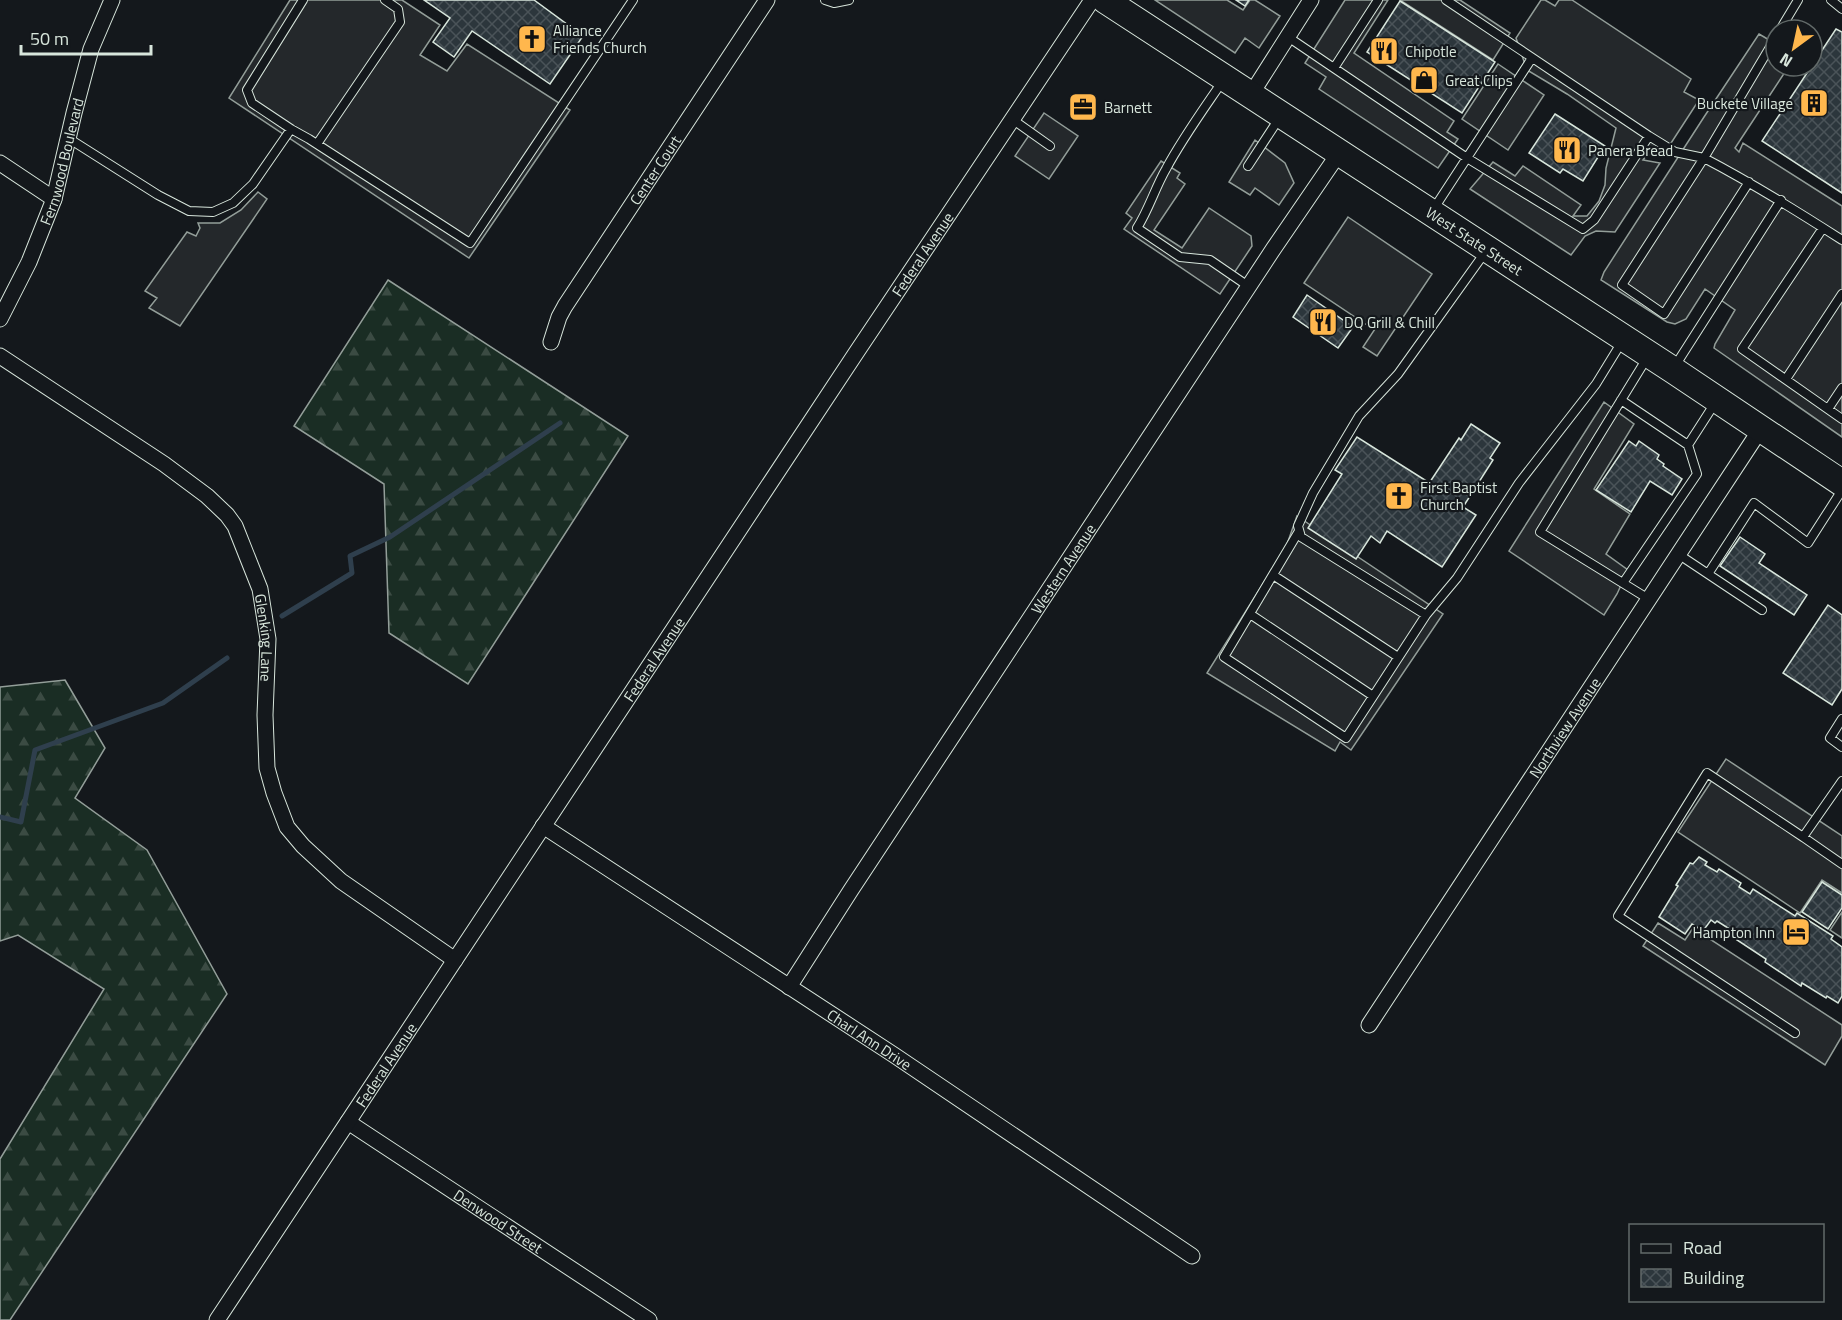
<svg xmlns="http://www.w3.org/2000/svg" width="1842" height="1320" viewBox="0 0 1842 1320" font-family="'Titillium Web',sans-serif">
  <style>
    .forest { fill: url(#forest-firs); stroke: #939e99; stroke-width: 1.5 }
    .parking { fill: #24282b; stroke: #939e99; stroke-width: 1.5 }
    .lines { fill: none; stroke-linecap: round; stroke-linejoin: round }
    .stream { stroke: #2f3f4d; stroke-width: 5 }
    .building { fill: url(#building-cross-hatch); stroke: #d8e6dc; stroke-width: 1.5 }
    .service-casing { stroke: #d8e6dc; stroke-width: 10 }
    .minor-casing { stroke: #d8e6dc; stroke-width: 17 }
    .trunk-casing { stroke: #d8e6dc; stroke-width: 28 }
    .service { stroke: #14181c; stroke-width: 8 }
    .minor { stroke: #14181c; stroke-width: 15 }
    .trunk { stroke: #14181c; stroke-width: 26 }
    .labels { text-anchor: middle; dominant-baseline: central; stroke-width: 4.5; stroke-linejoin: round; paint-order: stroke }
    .poi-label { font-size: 15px; fill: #d8e6dc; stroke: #14181c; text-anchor: start }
    .street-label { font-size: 15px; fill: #d8e6dc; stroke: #14181c }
  </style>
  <defs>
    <pattern id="forest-firs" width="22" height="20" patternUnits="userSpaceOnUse" patternTransform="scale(1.5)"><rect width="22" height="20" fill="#1a2d24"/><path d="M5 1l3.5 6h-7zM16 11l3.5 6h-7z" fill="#3b4b43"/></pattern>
    <pattern id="building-cross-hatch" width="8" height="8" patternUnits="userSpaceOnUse" patternTransform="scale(1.5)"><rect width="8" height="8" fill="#2c363c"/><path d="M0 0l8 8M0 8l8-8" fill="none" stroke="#4a5358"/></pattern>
  </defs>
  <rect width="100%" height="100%" fill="#14181c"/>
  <!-- forest -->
  <path class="forest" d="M388,280l240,156 -160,248 -79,-51 -5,-149 -90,-58z
    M65,680l40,68 -30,50 72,52 80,144 -217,326h-10v-161l104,-170 -86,-54 -18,6v-254z"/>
  <!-- parking -->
  <path class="parking" d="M290,0h112l38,25 -20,30 27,16 20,-27 103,66 -101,148 -240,-160z
    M1155,0h72l16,10 7,-10h5l25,16 -21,32 -14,-10 -10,15z
    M1345,0h43l-34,53 100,68 -7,11 11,7 -20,29 -119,-79 7,-12 -21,-14z
    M1400,0h60l50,33 -17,27z
    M1541,0h4l10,6 4,-6h13l119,79 -7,13 15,8 -37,57 -8,-4 -8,3 -3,4 17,3 -45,69 -19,-1 -11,5 -14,19 -101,-66 23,-27 22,14 8,-10 58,39 -8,11h14l12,-15 6,-16 1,-17 10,-40 -49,-34 -40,-24 -11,-32z
    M1759,34l17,10v22h13l-54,82 4,4 4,-9 99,63v231l-128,-89 1,-4 20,-34 -30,-21 -19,30 -11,5 -8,-2 -66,-42 3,-8 100,-155z
    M1498,64l46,31 -36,55 -46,-31z
    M1044,113l34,23 -29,43 -34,-23z
    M1255,140l30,23 9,20 -15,22 -24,-17 -5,7 -21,-13z
    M1161,161l19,12 -3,5 8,6 -31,46 28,18 27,-40 42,28 1,10 -32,48 -96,-65 8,-11 -6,-5z
    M258,192l9,7 -87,127 -31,-18 8,-10 -12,-7 42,-59 9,4 4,-8 -2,-5h22l21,-13z
    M1348,217l84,57 -55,82 -14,-9 16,-24 -4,-3 -5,7 -66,-44z
    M1604,402l30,22 -40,65 36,25 -24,40 22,16 -11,24 -13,21 -95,-64z
    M1297,516l146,98 -92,136 -11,-8 -5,9 -128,-78 79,-126z
    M1726,759l116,77v57l-20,-13 -22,33 -122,-81z
    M1842,912v26l-12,-8z
    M1658,923l27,17 8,-12 149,97v11l-17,29 -182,-119z"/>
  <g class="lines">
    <!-- stream -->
    <path class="stream" d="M282,616l70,-43 -2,-17 40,-19 170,-114
      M0,817l21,5 14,-72 128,-47 64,-45"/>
  </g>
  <!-- building -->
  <path class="building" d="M424,0h110l49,36 -33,48 -78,-53 -18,26 -21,-15 17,-24z
    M1236,0h13l-4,6z
    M1400,1l95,61 -33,51 -95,-61z
    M1836,29l6,3v161l-80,-52z
    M1555,114l50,32 -22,35 -20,-12 -3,4 -31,-20z
    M1307,295l46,32 -15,21 -45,-31z
    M1471,424l29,19 -10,15 3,2 -30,47 13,8 -34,52 -55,-36 -7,12 -9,-7 -15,23 -48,-31 34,-54 -7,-4 22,-33 71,45v3l31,-47 2,2z
    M1629,441l7,5 3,-5 20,14 -2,4 7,5 -1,2 19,13 -10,16 -22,-14 -19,31 -35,-22z
    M1740,537l25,17 -6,9 48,32 -13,20 -74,-49z
    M1828,605l14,10v74l-10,16 -49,-32z
    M1699,857l8,5 -2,3 12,7 2,-3 22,14 -2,4 11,7 3,-5 42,27 2,-3 36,23 -2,3 11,8v49l-4,7 -11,-7 -1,2 -24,-15 -1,3 -36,-24 1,-3 -41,-27 3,-4 -11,-7 -2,2 -4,-3 -8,11 -11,-7 -7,10 -26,-17 19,-31 -2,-1 14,-22 3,1z
    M1822,882l20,13v13l-14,21 -26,-17z"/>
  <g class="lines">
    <!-- service casing -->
    <g class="service-casing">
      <path id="service" d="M825,0l9,3 15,-3
        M1446,0l203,136 26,16 29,6 72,-121
        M1831,0l11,9
        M1780,30l18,-30
        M1288,37l179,121 116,71 11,-9 55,-84
        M1334,68l44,-68
        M1222,82c-19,28 -40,57 -56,87 -11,19 -17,40 -29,59l43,29 30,3 38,26
        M1012,119l38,27
        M291,129l-39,-26 -5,-13 56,-90
        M68,138l90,57 31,16 24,1 20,-9 20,-19 38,-55 18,10 161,104 163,-243
        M317,144l83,-122 -2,-13 -13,-9
        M1248,166l32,-49
        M1749,182l-85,132 -42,-29 82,-127c48,25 93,53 138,82
        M1433,210l99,-152
        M1823,228l-81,121 100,70
        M1647,358l-107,174 107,66
        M1675,366l106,-166
        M1786,379l56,-85
        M1621,400l67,45 9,29 -74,109
        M1828,409l14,-21
        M1688,445l27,-42
        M1299,531l-75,126 122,81 80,-123 31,-37 62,-95 77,-99 27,-44
        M1678,554l84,56
        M1708,574l46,-71 54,40 34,-53
        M1273,575l125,82
        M1250,614l123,82
        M1426,615l-125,-78 -3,-11 15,-33 46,-77 39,-42 88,-123
        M1842,719l-12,19 12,9
        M1803,837l39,27
        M1795,1033l-177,-117 89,-143 96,64 39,-56"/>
    </g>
    <!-- minor casing -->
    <g class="minor-casing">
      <g id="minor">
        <path d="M1250,96l61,-96"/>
        <path d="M0,163l54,36"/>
        <path id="s1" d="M0,319l29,-57 25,-63 20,-86 17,-64 21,-49"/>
        <path id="s2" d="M551,342l8,-25 6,-11 202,-306"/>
        <path id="s3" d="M0,356l164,108 43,32 20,19 8,11 25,63 8,50 -3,76 2,53 7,25 13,34 16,19 38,35 114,79"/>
        <path id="s4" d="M543,826l351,229 298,201"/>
        <path id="s5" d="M789,987l62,-97 423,-642 65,-95"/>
        <path id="s6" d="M1369,1025l391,-595"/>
        <path id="s7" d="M348,1122l301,198"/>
        <path id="s8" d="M217,1320l639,-967 236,-353"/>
      </g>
    </g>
    <!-- trunk casing -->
    <g class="trunk-casing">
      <g id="trunk">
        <path id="s9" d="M1105,0l568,370 169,113"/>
      </g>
    </g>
    <!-- service -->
    <use href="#service" class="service"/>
    <!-- minor -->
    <use href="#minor" class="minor"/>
    <!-- trunk -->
    <use href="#trunk" class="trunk"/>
  </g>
  <!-- icons -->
  <defs>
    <g id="church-square" transform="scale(1.5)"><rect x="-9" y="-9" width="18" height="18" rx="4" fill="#ffb74d" stroke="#14181c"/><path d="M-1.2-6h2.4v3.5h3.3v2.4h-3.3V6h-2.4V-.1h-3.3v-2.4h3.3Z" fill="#111"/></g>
    <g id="restaurant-square" transform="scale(1.5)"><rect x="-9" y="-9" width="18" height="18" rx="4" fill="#ffb74d" stroke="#14181c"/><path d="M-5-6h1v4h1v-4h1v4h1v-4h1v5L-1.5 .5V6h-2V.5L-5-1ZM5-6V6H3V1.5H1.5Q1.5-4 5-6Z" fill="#111"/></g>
    <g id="shop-square" transform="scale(1.5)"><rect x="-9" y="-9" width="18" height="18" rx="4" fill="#ffb74d" stroke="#14181c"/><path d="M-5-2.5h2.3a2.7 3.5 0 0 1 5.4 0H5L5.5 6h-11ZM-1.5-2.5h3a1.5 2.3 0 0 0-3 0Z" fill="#111"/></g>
    <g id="building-square" transform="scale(1.5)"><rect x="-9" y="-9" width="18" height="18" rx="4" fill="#ffb74d" stroke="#14181c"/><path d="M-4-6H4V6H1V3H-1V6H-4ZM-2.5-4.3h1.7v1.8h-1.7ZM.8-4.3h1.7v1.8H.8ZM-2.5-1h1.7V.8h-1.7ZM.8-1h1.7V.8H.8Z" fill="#111"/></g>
    <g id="office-square" transform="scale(1.5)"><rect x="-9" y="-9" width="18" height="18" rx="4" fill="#ffb74d" stroke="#14181c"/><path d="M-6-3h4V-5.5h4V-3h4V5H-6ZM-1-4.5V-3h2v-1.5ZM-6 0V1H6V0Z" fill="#111"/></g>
    <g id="hotel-square" transform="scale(1.5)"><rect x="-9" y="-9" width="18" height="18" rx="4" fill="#ffb74d" stroke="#14181c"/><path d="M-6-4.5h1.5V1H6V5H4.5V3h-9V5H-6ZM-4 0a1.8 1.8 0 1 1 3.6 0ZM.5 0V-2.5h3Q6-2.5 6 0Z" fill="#111"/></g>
  </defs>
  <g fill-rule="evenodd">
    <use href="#church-square" x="532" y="39"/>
    <use href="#restaurant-square" x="1384" y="51"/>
    <use href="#shop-square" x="1424" y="80"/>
    <use href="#building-square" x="1814" y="103"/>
    <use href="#office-square" x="1083" y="107"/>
    <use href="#restaurant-square" x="1567" y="150"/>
    <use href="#restaurant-square" x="1323" y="322"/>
    <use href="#church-square" x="1399" y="496"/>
    <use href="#hotel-square" x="1796" y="932"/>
  </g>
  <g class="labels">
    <!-- poi labels -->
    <g class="poi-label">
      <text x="553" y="30">Alliance<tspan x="553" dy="17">Friends Church</tspan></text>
      <text x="1405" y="51">Chipotle</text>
      <text x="1445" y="80">Great Clips</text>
      <text x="1793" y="103" text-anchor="end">Buckete Village</text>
      <text x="1104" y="107">Barnett</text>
      <text x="1588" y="150">Panera Bread</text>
      <text x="1344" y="322">DQ Grill &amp; Chill</text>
      <text x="1420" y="487">First Baptist<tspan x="1420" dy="17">Church</tspan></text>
      <text x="1775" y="932" text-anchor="end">Hampton Inn</text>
    </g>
    <!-- street labels -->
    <g class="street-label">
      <text stroke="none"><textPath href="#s1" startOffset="170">Fernwood Boulevard</textPath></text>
      <text stroke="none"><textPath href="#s2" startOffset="202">Center Court</textPath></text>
      <text stroke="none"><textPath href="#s9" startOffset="441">West State Street</textPath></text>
      <text stroke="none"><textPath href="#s8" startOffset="1278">Federal Avenue</textPath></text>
      <text stroke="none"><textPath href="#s5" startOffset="500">Western Avenue</textPath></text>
      <text stroke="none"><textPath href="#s3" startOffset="408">Glenking Lane</textPath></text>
      <text stroke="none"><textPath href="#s8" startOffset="792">Federal Avenue</textPath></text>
      <text stroke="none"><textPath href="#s6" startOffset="356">Northview Avenue</textPath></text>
      <text stroke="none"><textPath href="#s4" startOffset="390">Charl Ann Drive</textPath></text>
      <text stroke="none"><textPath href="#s8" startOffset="306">Federal Avenue</textPath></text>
      <text stroke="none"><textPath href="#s7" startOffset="180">Denwood Street</textPath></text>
    </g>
  </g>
  <!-- legend -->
  <rect x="1629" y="1224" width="195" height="78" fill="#14181c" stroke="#626a69" stroke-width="1.5"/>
  <rect x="1641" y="1244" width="30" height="9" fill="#14181c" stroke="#626a69" stroke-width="1.5"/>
  <text x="1683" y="1254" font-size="18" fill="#d8e6dc">Road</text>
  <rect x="1641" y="1269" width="30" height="18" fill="url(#building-cross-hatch)" stroke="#626a69" stroke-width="1.5"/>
  <text x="1683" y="1284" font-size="18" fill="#d8e6dc">Building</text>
  <!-- north arrow -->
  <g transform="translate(1794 48) rotate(213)"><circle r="28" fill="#14181c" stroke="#626a69" stroke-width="1.5"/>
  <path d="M0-4.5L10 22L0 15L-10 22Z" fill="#ffb74d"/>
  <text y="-9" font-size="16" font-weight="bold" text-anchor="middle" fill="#d8e6dc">N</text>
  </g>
  <!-- scale -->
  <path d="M21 45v9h130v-9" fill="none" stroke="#d8e6dc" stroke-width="3"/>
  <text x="30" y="45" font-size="18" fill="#d8e6dc" stroke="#14181c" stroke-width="4.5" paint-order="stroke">50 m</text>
</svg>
